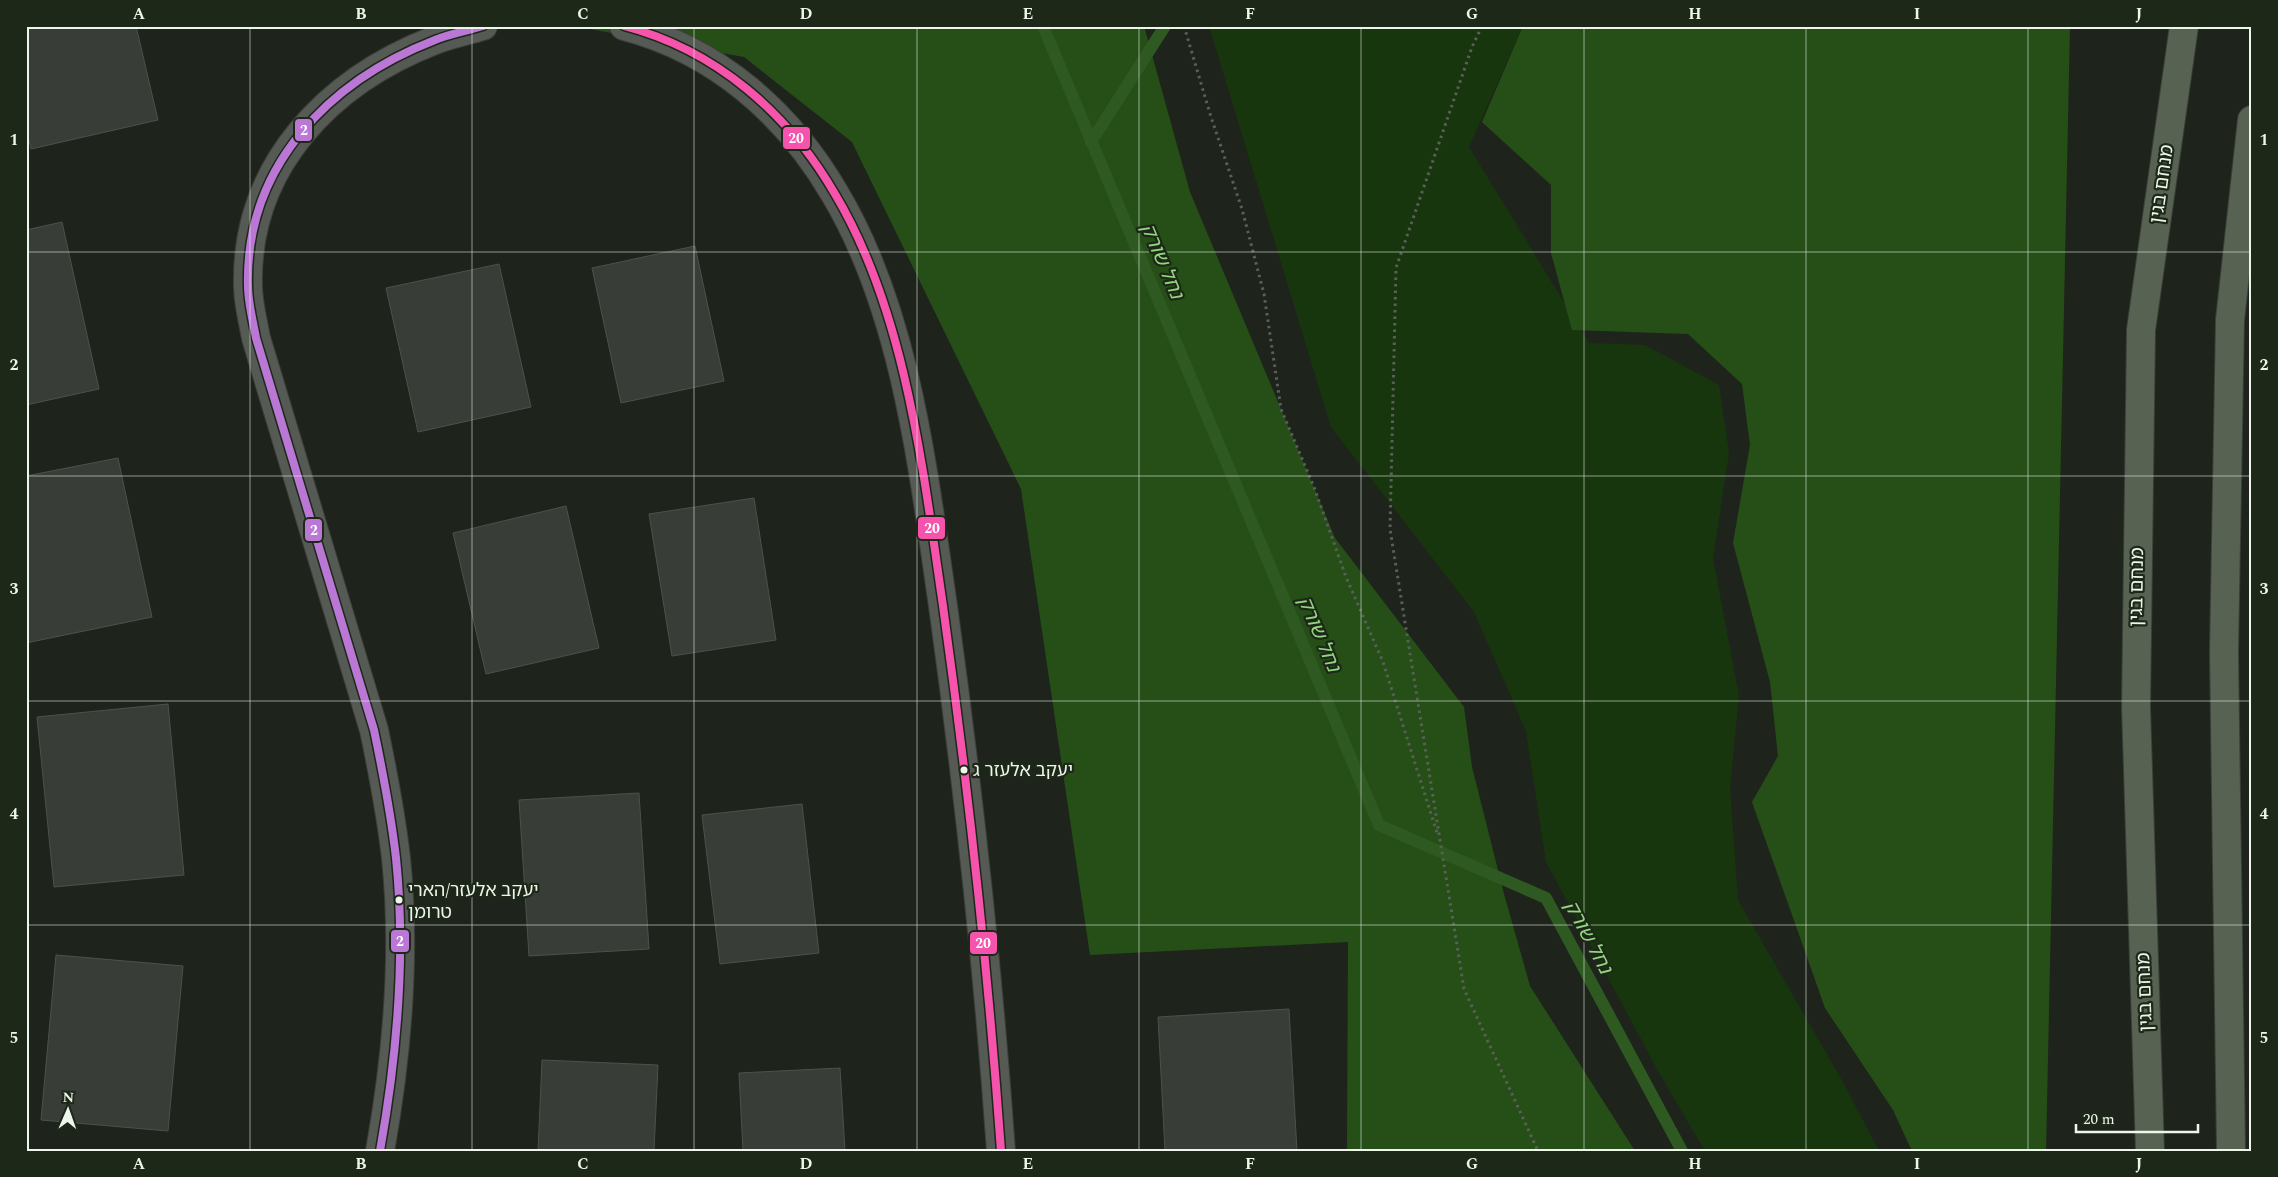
<svg xmlns="http://www.w3.org/2000/svg" width="2278" height="1177" viewBox="0 0 2278 1177" font-family="Spectral,'Noto Sans Hebrew',serif">
  <style>
    .green { fill: #18360d }
    .forest { fill: #264f18 }
    .lines { fill: none; stroke-linecap: round; stroke-linejoin: round }
    .stream { stroke: #2e5a21; stroke-width: 12 }
    .building { fill: #383e37; stroke: #4c524b }
    .minor-casing { stroke: #3a3f38; stroke-width: 30 }
    .motorway-casing { stroke: #3a3f38; stroke-width: 30 }
    .path { stroke: #5a6059; stroke-width: 3; stroke-dasharray: 2.5 4; stroke-linecap: butt }
    .minor { stroke: #555a54; stroke-width: 28 }
    .motorway { stroke: #576253; stroke-width: 28 }
    .bus-1-casing { stroke: #1d2819; stroke-width: 11 }
    .bus-2-casing { stroke: #1d2819; stroke-width: 11 }
    .bus-1 { stroke: #ba77d6; stroke-width: 8 }
    .bus-2 { stroke: #f653ac; stroke-width: 8 }
    .grid { fill: none; stroke: #eef6ec; stroke-width: 1; stroke-opacity: 0.55 }
    .bus-dot { fill: #eef6ec; stroke: #1d2819; stroke-width: 2 }
    .labels { text-anchor: middle; dominant-baseline: central; stroke-width: 4.5; stroke-linejoin: round; paint-order: stroke }
    .bus-label { font-size: 18px; fill: #eef6ec; stroke: #1d2819; text-anchor: start }
    .street-label { font-size: 19px; fill: #eef6ec; stroke: #1d2819 }
    .water-label { font-size: 20px; font-style: italic; fill: #92d67f; stroke: #1d2819 }
    .line-badge { stroke: #1d2819; stroke-width: 2 }
    .badge-label { font-size: 14px; text-anchor: middle; font-weight: bold; fill: #fff }
    .neatline { fill: none; stroke: #eef6ec; stroke-width: 2 }
    .grid-label { font-size: 16px; text-anchor: middle; font-weight: bold; fill: #eef6ec }
  </style>
  <rect width="100%" height="100%" fill="#1e241c"/>
  <!-- green -->
  <path class="green" d="M1209,26h314l-54,121 120,196 56,2 74,40 10,68 -16,105 26,138 -9,92 8,112 106,184 35,67h-174l-47,-80 -112,-209 -20,-131 -52,-119 -143,-185z"/>
  <!-- forest -->
  <path class="forest" d="M573,26h571l46,166 145,346 129,169 8,60 32,127 26,92 105,165h-288l1,-209 -258,13 -69,-466 -169,-347 -108,-85z
    M1523,26h547l-24,1125h-134l-19,-41 -68,-102 -73,-206 26,-46 -8,-74 -37,-139 17,-98 -8,-61 -54,-50 -116,-4 -21,-77v-68l-69,-63z"/>
  <g class="lines">
    <!-- stream -->
    <path class="stream" d="M1043,26l336,799 167,73 136,253
      M1091,142l74,-116"/>
  </g>
  <!-- building -->
  <path class="building" d="M26,26h110l22,94 -127,29 -5,-21z
    M62,222l37,167 -73,16v-175z
    M695,246l29,135 -103,22 -29,-135z
    M499,264l32,143 -113,25 -32,-144z
    M118,458l34,159 -126,26v-167z
    M754,498l22,142 -104,16 -23,-142z
    M566,506l33,142 -113,26 -33,-141z
    M168,704l16,171 -130,12 -17,-170z
    M639,793l10,156 -120,7 -10,-156z
    M802,804l17,149 -99,11 -18,-149z
    M56,955l127,11 -15,165 -127,-11z
    M1289,1009l8,142h-132l-7,-134z
    M542,1060l116,5 -4,86h-116z
    M840,1068l5,83h-102l-4,-78z"/>
  <g class="lines">
    <!-- minor casing -->
    <g class="minor-casing">
      <path id="minor" d="M624,26c92,24 164,87 211,168 71,119 88,276 108,412 25,180 45,363 58,545
        M380,1151c17,-95 26,-196 16,-293 -5,-43 -13,-85 -22,-128l-118,-392c-3,-17 -8,-35 -8,-52 -3,-120 81,-205 187,-246 15,-6 32,-9 48,-14"/>
    </g>
    <!-- motorway casing -->
    <g class="motorway-casing">
      <path id="motorway" d="M2150,1151l-14,-444 5,-377 43,-304
        M2231,1151l-7,-499 6,-332 22,-200"/>
    </g>
    <!-- path -->
    <path class="path" d="M1184,26l27,91 31,92 22,85 17,115 33,78 32,90 37,85 55,174
      M1482,26l-10,21 -76,221 -6,261 74,460 74,162"/>
    <!-- minor -->
    <use href="#minor" class="minor"/>
    <!-- motorway -->
    <use href="#motorway" class="motorway"/>
    <!-- bus-1 casing -->
    <g class="bus-1-casing">
      <path id="bus-1" d="M380,1151c17,-95 26,-196 16,-293 -5,-43 -13,-85 -22,-128l-118,-392c-3,-17 -8,-35 -8,-52 -3,-120 81,-205 187,-246 15,-6 32,-9 48,-14"/>
    </g>
    <!-- bus-2 casing -->
    <g class="bus-2-casing">
      <path id="bus-2" d="M624,26c92,24 164,87 211,168 71,119 88,276 108,412 25,180 45,363 58,545"/>
    </g>
    <!-- bus-1 -->
    <use href="#bus-1" class="bus-1"/>
    <!-- bus-2 -->
    <use href="#bus-2" class="bus-2"/>
  </g>
  <!-- grid -->
  <path class="grid" d="M250,26v1125M472,26v1125M694,26v1125M917,26v1125M1139,26v1125M1361,26v1125M1584,26v1125M1806,26v1125M2028,26v1125M26,252h2226M26,476h2226M26,701h2226M26,925h2226"/>
  <!-- markers -->
  <g class="bus-dot">
    <circle cx="964" cy="770" r="4.5"/>
    <circle cx="399" cy="900" r="4.5"/>
  </g>
  <g class="labels">
    <!-- bus labels -->
    <g class="bus-label">
      <text x="973" y="770">יעקב אלעזר ג</text>
      <text x="408" y="890">יעקב אלעזר/הארי<tspan x="408" dy="22">טרומן</tspan></text>
    </g>
    <!-- street labels -->
    <g class="street-label">
      <text transform="translate(2162 184) rotate(-82)">מנחם בגין</text>
      <text transform="translate(2137 587) rotate(-89)">מנחם בגין</text>
      <text transform="translate(2145 992) rotate(-92)">מנחם בגין</text>
    </g>
    <!-- water labels -->
    <g class="water-label">
      <text transform="translate(1162 261) rotate(67)">נחל שורק</text>
      <text transform="translate(1319 634) rotate(67)">נחל שורק</text>
      <text transform="translate(1588 937) rotate(62)">נחל שורק</text>
    </g>
  </g>
  <g class="line-badge">
    <rect x="294" y="118" width="19" height="24" rx="5" fill="#ba77d6"/>
    <rect x="782" y="126" width="29" height="24" rx="5" fill="#f653ac"/>
    <rect x="917" y="516" width="29" height="24" rx="5" fill="#f653ac"/>
    <rect x="304" y="518" width="19" height="24" rx="5" fill="#ba77d6"/>
    <rect x="390" y="929" width="20" height="24" rx="5" fill="#ba77d6"/>
    <rect x="969" y="931" width="29" height="24" rx="5" fill="#f653ac"/>
  </g>
  <g class="badge-label">
    <text x="304" y="135">2</text>
    <text x="796" y="143">20</text>
    <text x="932" y="533">20</text>
    <text x="314" y="535">2</text>
    <text x="400" y="946">2</text>
    <text x="983" y="948">20</text>
  </g>
  <!-- border -->
  <rect width="2278" height="1177" fill="none" stroke="#1d2819" stroke-width="55"/>
  <!-- north arrow -->
  <g transform="translate(68 1110) rotate(2)" stroke="#1d2819" stroke-width="4" paint-order="stroke">
  <path d="M0-4L9 19L0 12L-9 19Z" fill="#eef6ec"/>
  <text y="-8" font-size="14" font-weight="bold" text-anchor="middle" fill="#eef6ec">N</text>
  </g>
  <!-- scale -->
  <path d="M2076 1124v8h122v-8" fill="none" stroke="#eef6ec" stroke-width="2.5"/>
  <text x="2083" y="1124" font-size="15" fill="#eef6ec" stroke="#1d2819" stroke-width="4" paint-order="stroke">20 m</text>
  <rect x="28" y="28" width="2222" height="1122" class="neatline"/>
  <g class="grid-label">
    <text x="139" y="19">A</text>
    <text x="361" y="19">B</text>
    <text x="583" y="19">C</text>
    <text x="806" y="19">D</text>
    <text x="1028" y="19">E</text>
    <text x="1250" y="19">F</text>
    <text x="1472" y="19">G</text>
    <text x="1695" y="19">H</text>
    <text x="1917" y="19">I</text>
    <text x="2139" y="19">J</text>
    <text x="14" y="145">1</text>
    <text x="2264" y="145">1</text>
    <text x="14" y="370">2</text>
    <text x="2264" y="370">2</text>
    <text x="14" y="594">3</text>
    <text x="2264" y="594">3</text>
    <text x="14" y="819">4</text>
    <text x="2264" y="819">4</text>
    <text x="14" y="1043">5</text>
    <text x="2264" y="1043">5</text>
    <text x="139" y="1169">A</text>
    <text x="361" y="1169">B</text>
    <text x="583" y="1169">C</text>
    <text x="806" y="1169">D</text>
    <text x="1028" y="1169">E</text>
    <text x="1250" y="1169">F</text>
    <text x="1472" y="1169">G</text>
    <text x="1695" y="1169">H</text>
    <text x="1917" y="1169">I</text>
    <text x="2139" y="1169">J</text>
  </g>
</svg>
